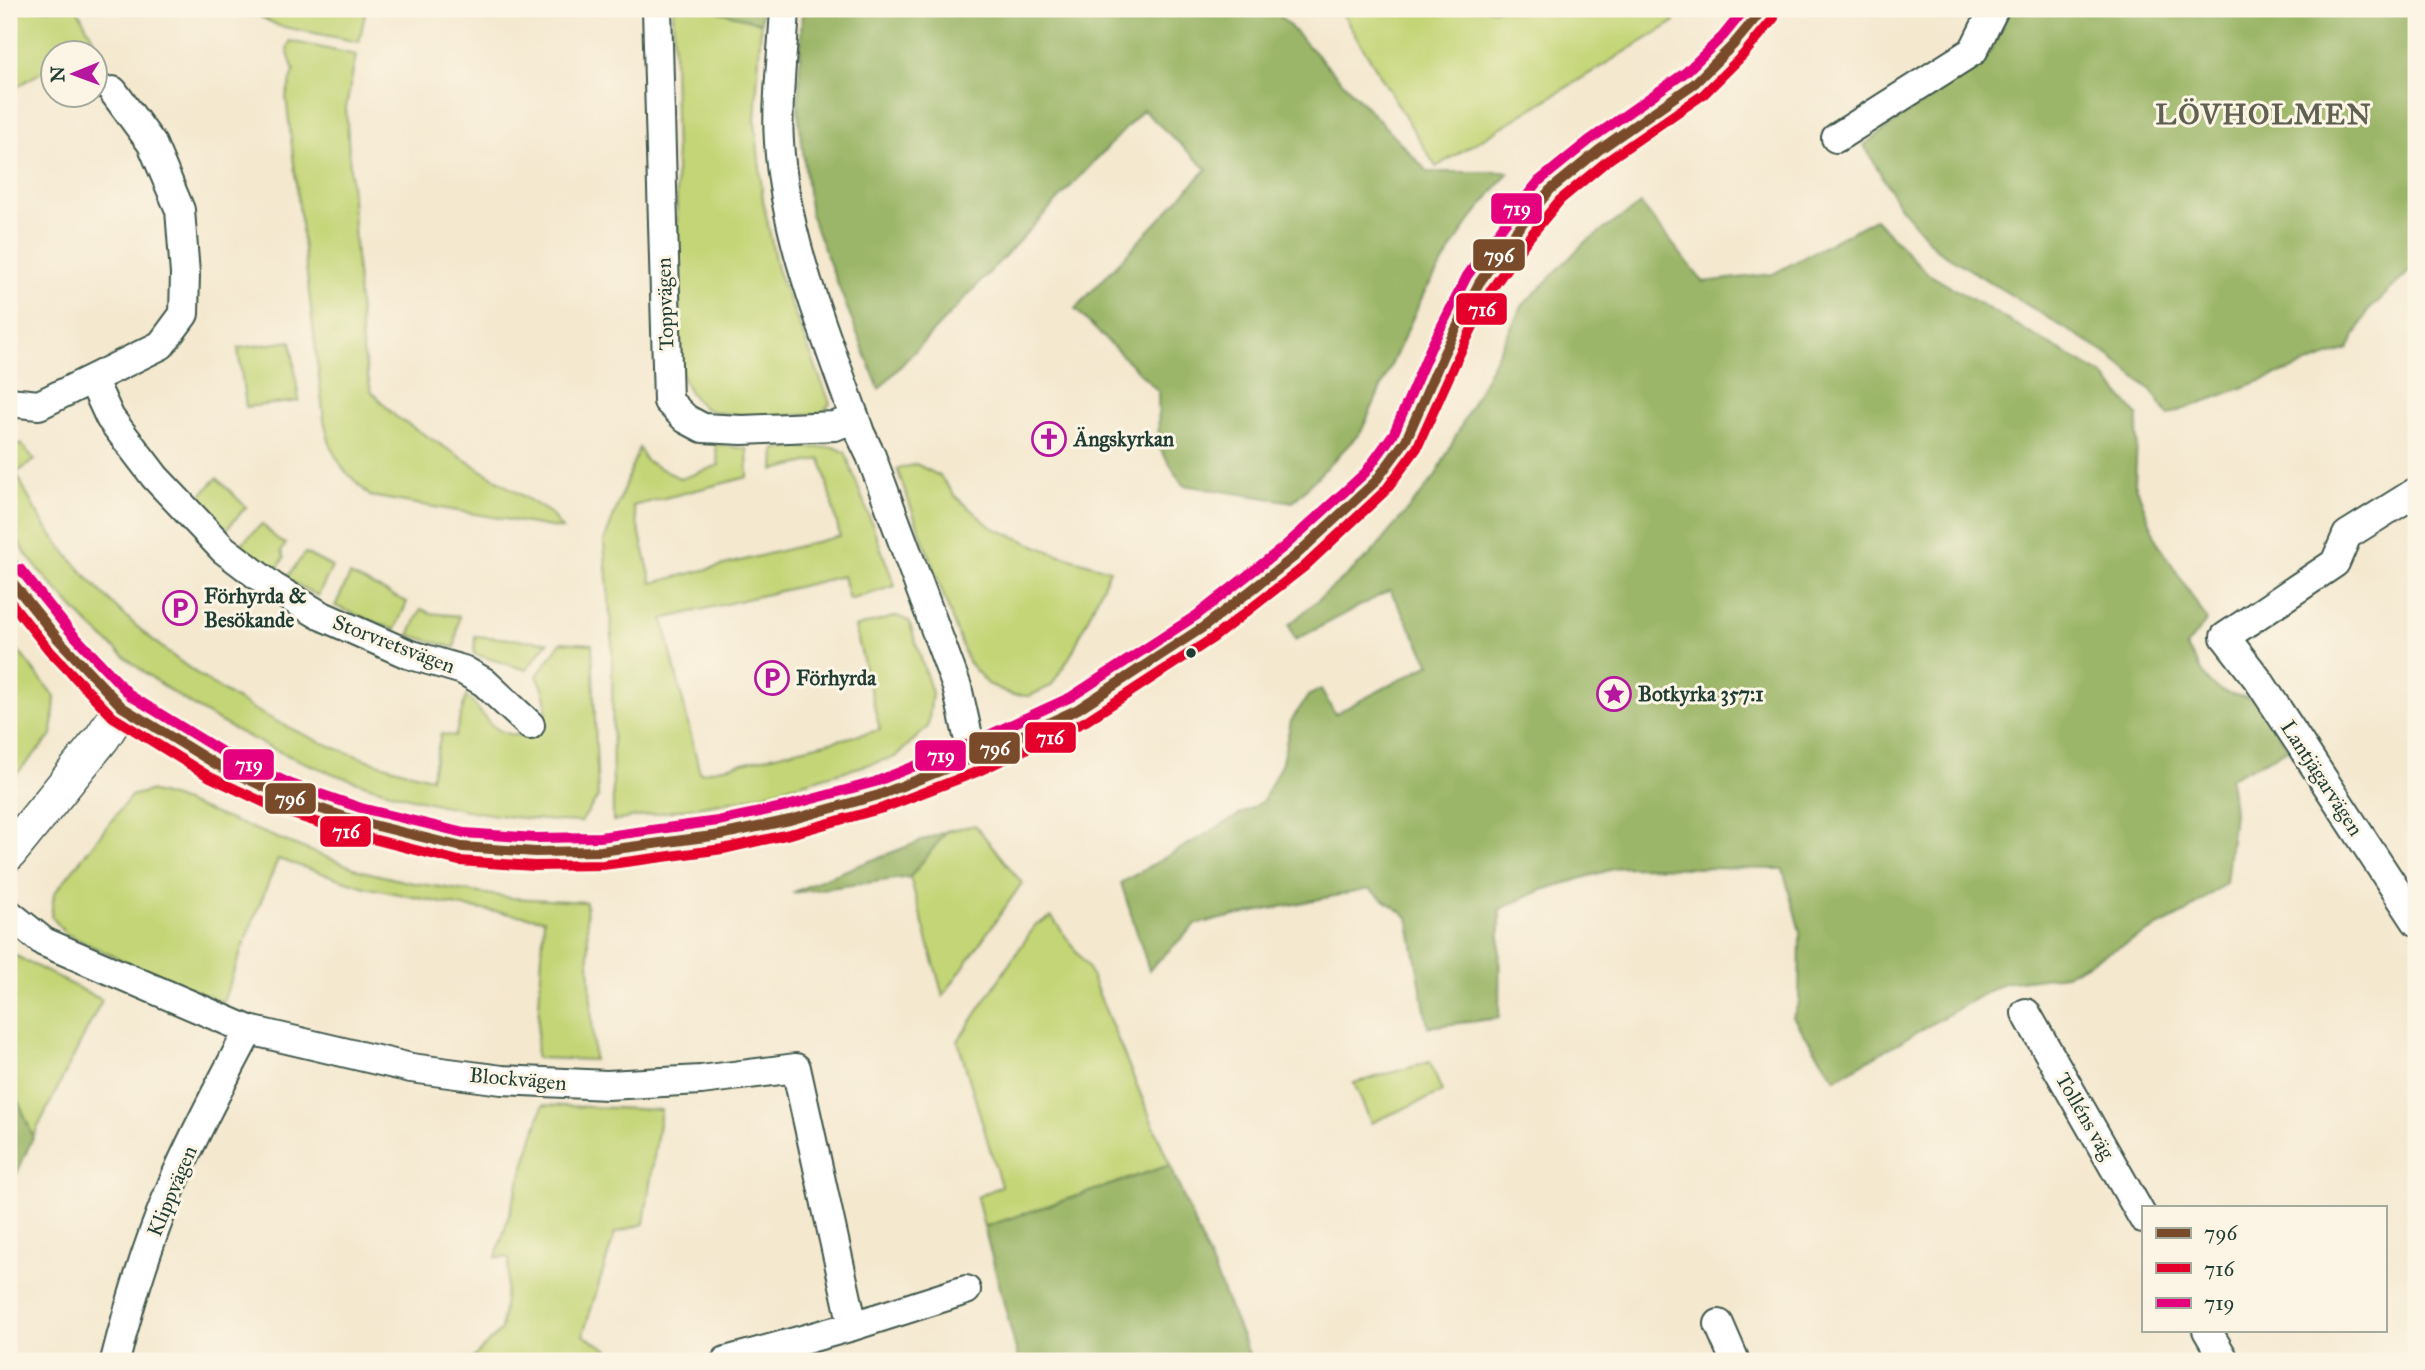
<svg xmlns="http://www.w3.org/2000/svg" width="2425" height="1370" viewBox="0 0 2425 1370" font-family="'IM FELL Great Primer',serif">
  <style>
    .green { fill: #c4d577; stroke: #728956; stroke-width: 2 }
    .forest { fill: #9bb668; stroke: #5d7a4e; stroke-width: 2 }
    .lines { fill: none; stroke-linecap: round; stroke-linejoin: round }
    .minor-casing { stroke: #3f574b; stroke-width: 32 }
    .tertiary-casing { stroke: #3f574b; stroke-width: 38 }
    .minor { stroke: #fff; stroke-width: 28 }
    .tertiary { stroke: #fff; stroke-width: 35 }
    .bus-1-casing { stroke: #fcf5e5; stroke-width: 16 }
    .bus-2-casing { stroke: #fcf5e5; stroke-width: 16 }
    .bus-3-casing { stroke: #fcf5e5; stroke-width: 16 }
    .bus-1 { stroke: #7a4b2a; stroke-width: 10 }
    .bus-2 { stroke: #e4002b; stroke-width: 10 }
    .bus-3 { stroke: #e5007d; stroke-width: 10 }
    .bus-dot { fill: #1f3d34; stroke: #fcf5e5; stroke-width: 2.5 }
    .labels { text-anchor: middle; dominant-baseline: central; stroke-width: 6; stroke-linejoin: round; paint-order: stroke }
    .street-label { font-size: 21px; fill: #1f3d34; stroke: #fcf5e5 }
    .poi-label { font-size: 21px; font-weight: bold; fill: #1f3d34; stroke: #fcf5e5; text-anchor: start }
    .district-label { font-size: 28px; font-weight: bold; letter-spacing: 2px; fill: #5f6253; stroke: #fcf5e5 }
    .line-badge { stroke: #fcf5e5; stroke-width: 2.5 }
    .badge-label { font-size: 19px; text-anchor: middle; font-weight: bold; fill: #fff }
  </style>
  <rect width="100%" height="100%" fill="#fcf5e5"/>
  <filter id="ink" filterUnits="userSpaceOnUse"><feTurbulence type="fractalNoise" baseFrequency=".0143" numOctaves="2"/><feDisplacementMap in="SourceGraphic" scale="14" xChannelSelector="R" yChannelSelector="G"/><feConvolveMatrix kernelMatrix="1 2 1 2 8 2 1 2 1" color-interpolation-filters="sRGB"/></filter>
  <filter id="wash" filterUnits="userSpaceOnUse"><feTurbulence type="fractalNoise" baseFrequency=".00686" numOctaves="4" result="noise"/><feDisplacementMap in="SourceGraphic" scale="28" xChannelSelector="R" yChannelSelector="G"/><feGaussianBlur stdDeviation="1.57" result="paint"/><feColorMatrix in="noise" values="0 0 0 0 0 0 0 0 0 0 0 0 0 0 0 0 0 1.4 0 .05"/><feComposite in="paint" operator="in"/></filter>
  <g filter="url(#wash)">
    <rect width="100%" height="100%" fill="#f4e8cf"/>
    <!-- green -->
    <path class="green" d="M9,9h68l18,33 -18,10h-25v14l-43,25z
      M245,9h121l-7,33 -80,-16z
      M673,9h37l51,14 -6,98 8,79 14,69 53,134 -8,11c-22,1 -104,5 -119,-7 -12,-10 -18,-22 -23,-36z
      M1349,9h317l8,13 -238,145 -94,-154z
      M290,41l66,14 -10,53 16,238 9,45 24,25 155,97 12,16 -192,-33 -26,-26 -13,-22 -7,-28 -38,-324 8,-25 -7,-21z
      M291,341l8,60 -53,6 -8,-59z
      M21,444l14,16 -19,13c8,14 14,29 23,43 16,26 38,51 60,74 90,94 206,158 332,188l10,-44 14,2 11,-40c8,6 12,14 19,22 14,18 31,18 52,18 11,-25 14,-36 0,-60l24,-34 31,2 6,153 -17,25c-182,-4 -395,-85 -517,-224 -20,-22 -42,-44 -54,-72 -5,-13 -1,-58 -1,-74z
      M715,444l32,5 1,28 -115,29 19,77 188,-47 -19,-77 -47,11 1,-21 59,-2 11,5 50,134 -46,14 -6,-24 -180,43 37,154 180,-43 -25,-103 42,-11 12,5 23,72 -4,34 -33,30 -146,41 -136,23 -1,-184 -8,-95 35,-94 7,13 35,18 38,-14z
      M916,464l24,12 15,20 36,31 60,25 59,18 -38,83 -21,33 -22,10 -17,-1 -24,-11 -20,-22 -71,-193z
      M217,478l29,29 -20,23 -30,-30z
      M262,524l17,17 7,3 -5,7 3,7 -8,13 -36,-26z
      M305,553l27,14 -14,29 -32,-17z
      M350,575l57,27 -12,28 -60,-24z
      M421,609l9,4 29,3 -4,32 -46,-13z
      M475,636l73,6 -22,28 -52,-16z
      M9,639l46,58 -3,38 -43,47z
      M149,791l25,7 188,73 46,11 104,16 74,4 8,158 -58,-2 8,-139 -87,-13 -92,-19 -87,-28 -35,87 -20,56 -99,-41 -58,-27 -15,-18 3,-22 77,-98z
      M975,825l47,58 -79,113 -33,-119 37,-46z
      M1052,917l36,51 82,197 -186,62 -7,-30 24,-11 -43,-145 78,-117z
      M16,956l86,44 -69,137 -24,-59v-119z
      M1430,1062l12,30 -71,31 -17,-40z
      M543,1105l118,5 -17,114 -29,9 -32,102 26,15 -5,11h-134l31,-31 9,-72 -14,-1z"/>
    <!-- forest -->
    <path class="forest" d="M710,9h51v14z
      M802,9h484l-7,6 149,157h81l-41,51 -44,70 -63,139 -68,70 -110,-17 -24,-38 -1,-56 -83,-82 132,-140 -64,-59 -264,279 -68,-173 -13,-105z
      M2010,9h406v256l-48,46 -20,38 -180,66 -16,-24 -42,-35 -174,-107 -36,-42 -36,-62 126,-93z
      M1641,204l62,78 70,-8 102,-55 52,54 177,103 34,40 -3,67 22,58 50,79 -21,27c9,11 14,22 22,33 10,14 35,16 51,20l29,49 -58,29 4,34 -8,71 -41,30 -120,62 -62,8 -168,96 -42,-62 6,-16 1,-69 -17,-63 -163,-2 -78,23 -42,19 -1,109 -71,9 -20,-110 -39,-28 -173,35 -47,46 -28,-87 142,-82 19,-39 9,-41 17,-25 13,-7 14,25 95,-50 -40,-74 -95,50 -6,-15 82,-71 64,-77 87,-171 62,-63z
      M947,831l-37,46 -118,16 31,-14z
      M9,1078l24,59 -24,54z
      M1170,1165l82,196h-233l-35,-134z"/>
  </g>
  <g filter="url(#ink)">
    <g class="lines">
      <!-- minor casing -->
      <g class="minor-casing">
        <path id="minor" d="M657,9l11,392 18,18 17,9 39,2 93,-4 20,-8
          M785,9c-2,41 -9,92 -6,133 6,100 49,197 81,291l11,23 86,231 16,71
          M1836,138l137,-87 21,-42
          M92,379l18,39 45,59 68,72 50,38 47,28 88,39 55,16 21,12 46,43
          M9,402l30,3 122,-60 23,-31 1,-40 -5,-64 -28,-66 -39,-53
          M2416,492l-69,43 -12,28 -110,74 34,44 157,240
          M9,914l35,28 205,88 162,38 91,12 105,5 94,-5 95,-12 57,258
          M2026,1013l117,205
          M1719,1324l16,37
          M2207,1330l18,31
          M115,1361c15,-60 34,-121 58,-178 22,-52 50,-103 76,-153
          M726,1361l127,-35 113,-36"/>
      </g>
      <!-- tertiary casing -->
      <g class="tertiary-casing">
        <path id="tertiary" d="M9,578l49,61 64,68 95,58 69,32 71,24 105,26 73,5 66,-1 119,-16 70,-15 89,-25 94,-37 105,-49 127,-83 89,-69 81,-75 31,-42 38,-87 35,-70 37,-52 34,-41 49,-40 96,-67 38,-38 30,-36
          M9,853l93,-115 20,-31"/>
      </g>
      <!-- minor -->
      <use href="#minor" class="minor"/>
      <!-- tertiary -->
      <use href="#tertiary" class="tertiary"/>
      <!-- bus-1 casing -->
      <g class="bus-1-casing">
        <path id="bus-1" d="M9,578l49,61 64,68 95,58 69,32 71,24 105,26 73,5 66,-1 119,-16 70,-15 89,-25 94,-37 105,-49 127,-83 89,-69 81,-75 31,-42 38,-87 35,-70 37,-52 34,-41 49,-40 96,-67 38,-38 30,-36"/>
      </g>
      <!-- bus-2 casing -->
      <g class="bus-2-casing">
        <path id="bus-2" d="M9,600l39,49 65,68 97,60 70,33 73,24 106,27 75,5 69,-1 120,-16 71,-16 89,-25 96,-37 107,-50 127,-83 91,-71 81,-76 32,-43 40,-89 34,-69 36,-50 33,-40 47,-39 97,-67 39,-39 31,-37"/>
      </g>
      <!-- bus-3 casing -->
      <g class="bus-3-casing">
        <path id="bus-3" d="M20,569l49,61 62,66 93,57 67,31 70,24 103,25 71,5 65,-1 118,-16 69,-15 88,-24 92,-37 104,-48 126,-82 88,-69 80,-73 29,-40 37,-86 36,-71 38,-53 34,-42 52,-42 95,-67 37,-36 22,-27"/>
      </g>
      <!-- bus-1 -->
      <use href="#bus-1" class="bus-1"/>
      <!-- bus-2 -->
      <use href="#bus-2" class="bus-2"/>
      <!-- bus-3 -->
      <use href="#bus-3" class="bus-3"/>
    </g>
  </g>
  <!-- icons -->
  <defs>
    <g id="church-ring" transform="scale(1.75)"><circle r="9.5" fill="#fcf5e5" stroke="#b5179e" stroke-width="1.5"/><path d="M-1.2-6h2.4v3.5h3.3v2.4h-3.3V6h-2.4V-.1h-3.3v-2.4h3.3Z" fill="#b5179e"/></g>
    <g id="parking-ring" transform="scale(1.75)"><circle r="9.5" fill="#fcf5e5" stroke="#b5179e" stroke-width="1.5"/><path d="M-3.5-5.5H1a3.5 3.5 0 0 1 0 7H-1V5.5H-3.5ZM-1-3.4V-.6H.8a1.4 1.4 0 0 0 0-2.8Z" fill="#b5179e"/></g>
    <g id="sight-ring" transform="scale(1.75)"><circle r="9.5" fill="#fcf5e5" stroke="#b5179e" stroke-width="1.5"/><path d="M0-6L1.8-2.2L6-1.7L2.9 1.2L3.7 5.4L0 3.3L-3.7 5.4L-2.9 1.2L-6-1.7L-1.8-2.2Z" fill="#b5179e"/></g>
  </defs>
  <g fill-rule="evenodd">
    <use href="#church-ring" x="1049" y="439"/>
    <use href="#parking-ring" x="180" y="608"/>
    <use href="#parking-ring" x="772" y="678"/>
    <use href="#sight-ring" x="1614" y="694"/>
  </g>
  <!-- markers -->
  <circle class="bus-dot" cx="1191" cy="653" r="6"/>
  <g class="labels">
    <!-- street labels -->
    <g class="street-label">
      <text transform="translate(665 304) rotate(-92)">Toppvägen</text>
      <text transform="translate(394 644) rotate(21)">Storvretsvägen</text>
      <text transform="translate(2322 778) rotate(57)">Lantjägarvägen</text>
      <text transform="translate(518 1079) rotate(5)">Blockvägen</text>
      <text transform="translate(2085 1116) rotate(60)">Tolléns väg</text>
      <text transform="translate(172 1191) rotate(-67)">Klippvägen</text>
    </g>
    <!-- poi labels -->
    <g class="poi-label">
      <text x="1074" y="439">Ängskyrkan</text>
      <text x="204" y="596">Förhyrda &amp;<tspan x="204" dy="24">Besökande</tspan></text>
      <text x="796" y="678">Förhyrda</text>
      <text x="1638" y="694">Botkyrka 357:1</text>
    </g>
    <!-- district labels -->
    <g class="district-label">
      <text x="2264" y="114">LÖVHOLMEN</text>
    </g>
  </g>
  <g class="line-badge">
    <rect x="1490" y="192" width="53" height="33" rx="7" fill="#e5007d"/>
    <rect x="1472" y="238" width="54" height="34" rx="7" fill="#7a4b2a"/>
    <rect x="1455" y="292" width="53" height="34" rx="7" fill="#e4002b"/>
    <rect x="1024" y="721" width="53" height="33" rx="7" fill="#e4002b"/>
    <rect x="968" y="731" width="53" height="34" rx="7" fill="#7a4b2a"/>
    <rect x="914" y="739" width="53" height="33" rx="7" fill="#e5007d"/>
    <rect x="222" y="748" width="53" height="33" rx="7" fill="#e5007d"/>
    <rect x="264" y="782" width="53" height="33" rx="7" fill="#7a4b2a"/>
    <rect x="319" y="815" width="53" height="33" rx="7" fill="#e4002b"/>
  </g>
  <g class="badge-label">
    <text x="1517" y="215">719</text>
    <text x="1499" y="262">796</text>
    <text x="1482" y="316">716</text>
    <text x="1050" y="744">716</text>
    <text x="995" y="755">796</text>
    <text x="941" y="762">719</text>
    <text x="249" y="771">719</text>
    <text x="290" y="805">796</text>
    <text x="346" y="838">716</text>
  </g>
  <!-- margin -->
  <rect width="2425" height="1370" fill="none" stroke="#fcf5e5" stroke-width="35"/>
  <!-- legend -->
  <rect x="2142" y="1206" width="245" height="126" fill="#fcf5e5" stroke="#a4ab9e" stroke-width="2"/>
  <rect x="2156" y="1228" width="35" height="10" fill="#7a4b2a" stroke="#a4ab9e" stroke-width="2"/>
  <text x="2204" y="1240" font-size="21" fill="#1f3d34">796</text>
  <rect x="2156" y="1263" width="35" height="10" fill="#e4002b" stroke="#a4ab9e" stroke-width="2"/>
  <text x="2204" y="1276" font-size="21" fill="#1f3d34">716</text>
  <rect x="2156" y="1298" width="35" height="10" fill="#e5007d" stroke="#a4ab9e" stroke-width="2"/>
  <text x="2204" y="1310" font-size="21" fill="#1f3d34">719</text>
  <!-- north arrow -->
  <g transform="translate(74 74) rotate(269)"><circle r="33" fill="#fcf5e5" stroke="#a4ab9e" stroke-width="2"/>
  <path d="M0-5L12 26L0 18L-12 26Z" fill="#b5179e"/>
  <text y="-10" font-size="19" font-weight="bold" text-anchor="middle" fill="#1f3d34">N</text>
  </g>
</svg>
